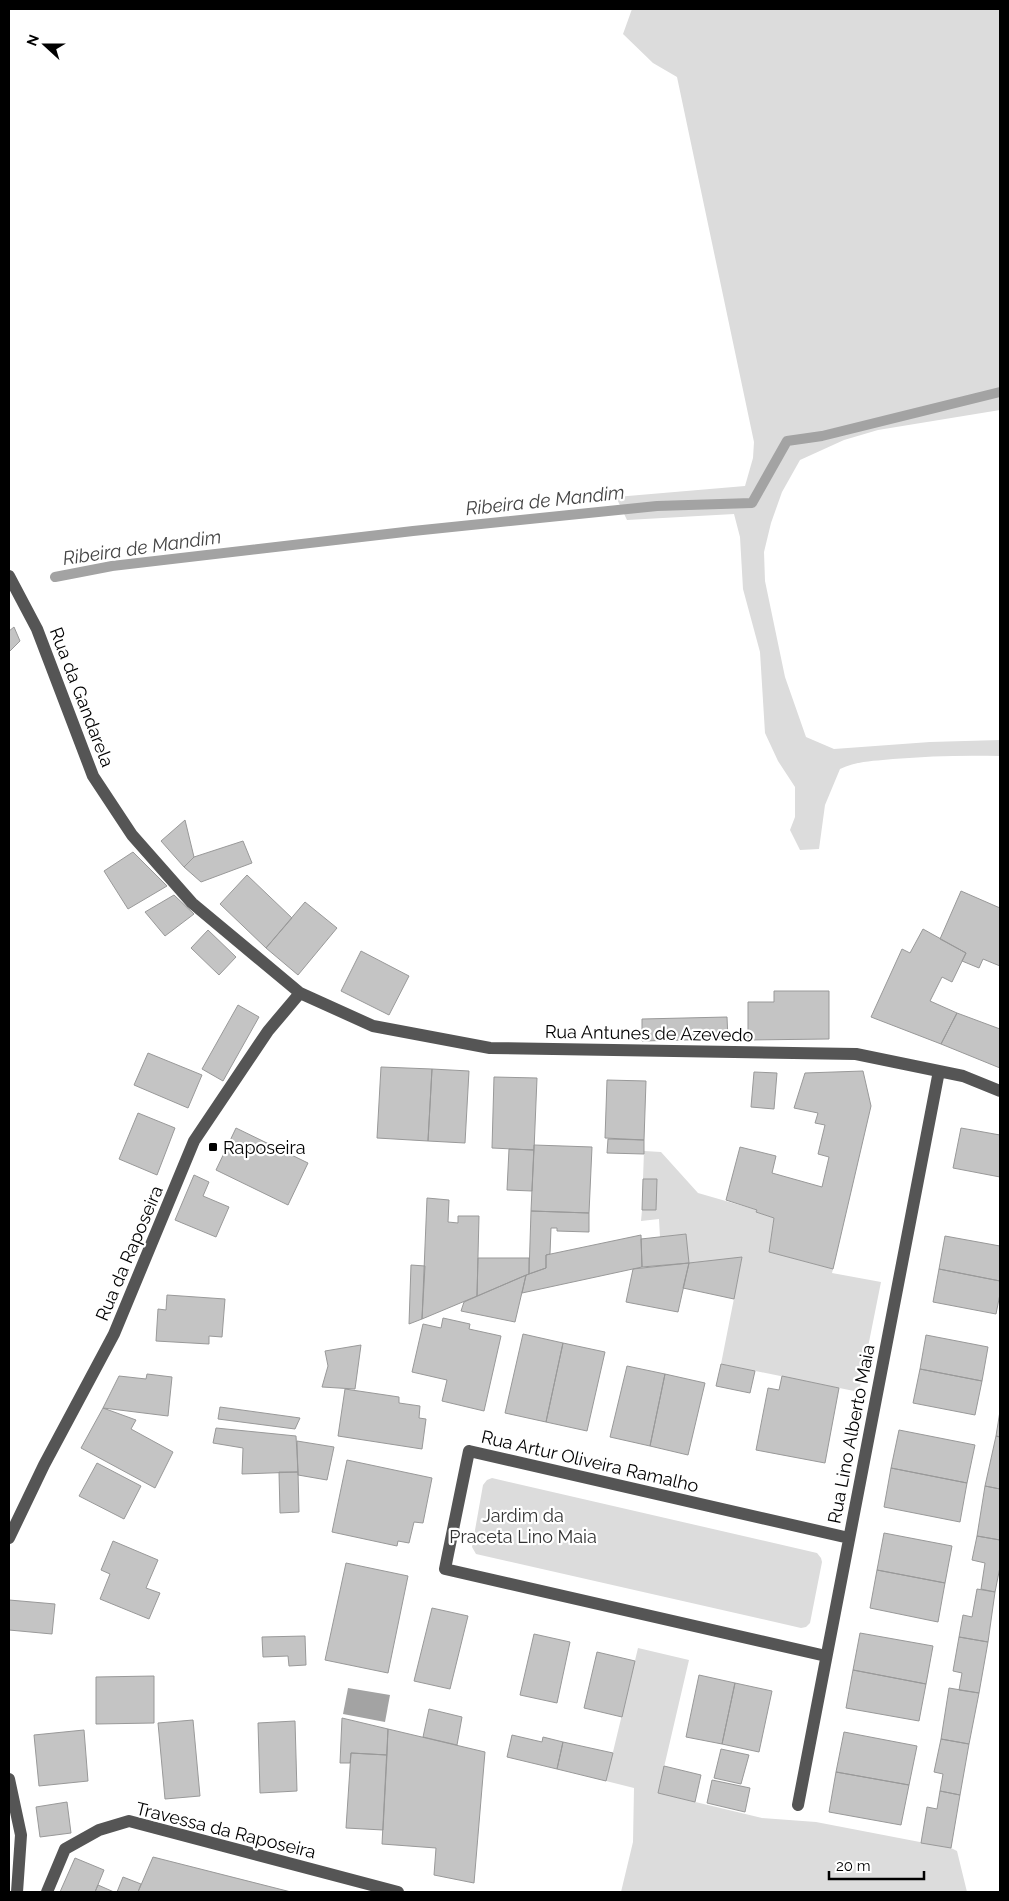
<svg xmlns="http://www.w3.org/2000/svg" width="1009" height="1901" viewBox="0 0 1009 1901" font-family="Raleway,sans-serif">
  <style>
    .green { fill: #dcdcdc }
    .water { fill: #a3a3a3 }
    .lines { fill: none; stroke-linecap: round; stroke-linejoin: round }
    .stream { stroke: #a3a3a3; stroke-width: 10 }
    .building { fill: #c4c4c4; stroke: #999 }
    .minor { stroke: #555; stroke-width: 12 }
    .poi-dot { fill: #000; stroke: #fff; stroke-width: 2 }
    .labels { text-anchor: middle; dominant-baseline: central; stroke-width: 4.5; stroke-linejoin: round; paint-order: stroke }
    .street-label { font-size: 18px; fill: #000; stroke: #fff }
    .poi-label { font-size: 18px; fill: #000; stroke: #fff; text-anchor: start }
    .park-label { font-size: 18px; fill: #333; stroke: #fff }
    .water-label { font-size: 19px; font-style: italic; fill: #444; stroke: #fff }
  </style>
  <rect width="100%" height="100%" fill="#fff"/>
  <!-- green -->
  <path class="green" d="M632,9h368v401l-122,20 -34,10 -44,20 -18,32 -11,31 -7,29 1,29 20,96 21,60 28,12 96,-7 70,-2v16c-36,-1 -71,0 -107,3 -19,2 -36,2 -53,10l-15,36 -6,44 -19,1 -10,-20 5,-13v-30l-17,-26 -13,-28 -5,-81 -17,-63 -3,-52 -6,-23 -107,6 -11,-23 129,-11 8,-28 1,-16 -77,-365 -24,-14 -30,-29z
    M644,1151l17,1 37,41 59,17 -1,2 18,6 -5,34 64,17 -1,4 49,9 -22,110 -138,-28 21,-106 -53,5 -3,-29 -26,3 -1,-18 -18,2 1,-11h14v-31h-13z
    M492,1478l325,75 4,5 1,4 -12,61 -4,4 -5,1 -325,-74 -4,-7 11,-62 4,-5z
    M638,1648l51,12 -31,133 104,25 54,4 135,26 6,3 10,41h-346l12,-50 1,-54 -28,-7z"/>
  <!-- water -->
  <path class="water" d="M348,1688l42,7 -5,27 -42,-8z"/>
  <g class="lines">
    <!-- stream -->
    <path class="stream" d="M55,577l57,-11 301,-35 244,-25 95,-3 35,-62 35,-5 178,-44"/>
  </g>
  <!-- building -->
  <path class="building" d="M14,627l6,14 -11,11v-21z
    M185,820l9,37 -10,10 -23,-26z
    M243,841l9,22 -51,19 -17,-15 10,-10z
    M133,852l34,34 -39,23 -24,-38z
    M247,875l45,43 -26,30 -46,-44z
    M961,891l39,17v58l-17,-7 -4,9 -17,-7 4,-8 -26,-14z
    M174,895l20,19 -29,22 -20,-24z
    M305,902l32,26 -39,47 -32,-27z
    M923,929l43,24 -14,29 -10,-5 -12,24 27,12 -16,31 -70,-27 31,-68 8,4z
    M208,930l28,27 -17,18 -28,-27z
    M361,951l48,25 -20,39 -48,-24z
    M774,991h55v48l-81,1v-38h26z
    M238,1005l21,12 -36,64 -21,-12z
    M957,1013l43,16v39l-59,-24z
    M727,1017l1,22 -86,2v-22z
    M148,1053l54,22 -14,33 -54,-23z
    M381,1067l51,2 -4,72 -51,-3z
    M432,1069l37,2 -4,72 -37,-2z
    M863,1071l8,35 -38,163 -64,-17 5,-34 -18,-6 1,-2 -31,-10 14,-53 36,9 -4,17 50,14 7,-30 -11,-3 7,-29 -10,-2 3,-10 -24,-5 11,-35z
    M754,1072l23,1 -3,36 -23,-2z
    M494,1077l43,1 -3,72 -42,-2z
    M607,1080l39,1 -2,59 -39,-2z
    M138,1113l37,15 -18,47 -38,-16z
    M236,1128l72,35 -20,42 -72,-35z
    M961,1128l39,7v42l-47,-9z
    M608,1139l36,1v14l-37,-1z
    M534,1145l58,2 -3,66 -58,-2z
    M509,1149l25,1 -2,41 -25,-1z
    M194,1175l15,7 -6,14 26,11 -13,30 -41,-17z
    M643,1179h14l-1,31h-14z
    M427,1198l22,2 -1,22 10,1v-7h21l-2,80 -55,23z
    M531,1211l58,2v19l-32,-1v-3h-6l-1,26 -4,1v13l-17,6z
    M686,1234l3,29 -47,4 -1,-28z
    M641,1235l1,32 -120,26 4,-18 20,-7v-13z
    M945,1236l55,10v35l-61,-12z
    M742,1257l-8,42 -51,-11 6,-25z
    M478,1258h51v16l-52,22z
    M689,1263l-11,49 -52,-10 7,-33z
    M411,1265l14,1 -3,53 -13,5z
    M939,1269l61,12v13l-4,20 -63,-12z
    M526,1275l-11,47 -54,-11 3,-9z
    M167,1295l58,4 -3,38 -13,-1v8l-53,-3 2,-32 8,1z
    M443,1318l27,6 -1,5 32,7 -17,75 -42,-10 5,-21 -35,-8 11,-48 18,4z
    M523,1334l40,9 -17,79 -41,-9z
    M926,1335l62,12 -6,34 -62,-12z
    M563,1343l42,9 -18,79 -41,-9z
    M361,1345l-6,44 -33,-2 6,-21 -3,-15z
    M721,1364l34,7 -5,22 -34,-7z
    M627,1366l38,8 -15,72 -40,-9z
    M920,1369l62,12 -7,34 -62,-12z
    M147,1374l25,3 -4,39 -65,-8 16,-32 27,3z
    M665,1374l40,9 -17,72 -38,-9z
    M782,1376l57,12 -14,75 -69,-13 12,-62 11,2z
    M345,1389l54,8v6l21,3 -1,12 7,1 -4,30 -84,-13z
    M220,1407l80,11 -5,11 -77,-10z
    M103,1408l33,12 -5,9 42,23 -18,36 -74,-40z
    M1000,1411v26l-4,-1z
    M216,1428l80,8 2,36 -56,2 1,-26 -30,-5z
    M899,1430l76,15 -8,38 -76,-15z
    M996,1436l4,1v52l-15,-3z
    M297,1441l37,6 -7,33 -29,-5z
    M347,1460l85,18 -9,45 -9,-1 -5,21 -11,-2 -1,5 -65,-14z
    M97,1463l44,23 -17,33 -45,-23z
    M891,1468l76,15 -7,39 -76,-15z
    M279,1472h19l1,40 -19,1z
    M985,1486l15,3v51l-23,-4z
    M884,1533l68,13 -7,37 -68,-13z
    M977,1536l23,4v27l-5,25 -14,-3 4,-26 -13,-3z
    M113,1541l45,19 -12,28 14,5 -11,26 -49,-20 10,-25 -9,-4z
    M346,1563l62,13 -20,97 -63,-13z
    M877,1570l68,13 -7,39 -68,-14z
    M977,1589l18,3 -7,50 -29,-5 4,-22 9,2z
    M9,1600l46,4 -3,30 -43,-4z
    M432,1608l36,8 -18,73 -36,-8z
    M860,1633l73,13 -7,38 -73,-14z
    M534,1634l36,8 -13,61 -37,-8z
    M305,1636l1,29 -17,1 -1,-10 -25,1 -1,-20z
    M959,1637l29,5 -9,51 -20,-3 3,-17 -9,-2z
    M597,1652l38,9 -13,56 -38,-9z
    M853,1670l73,14 -7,37 -73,-13z
    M699,1675l36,8 -13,61 -36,-7z
    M154,1676v47l-58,1v-47z
    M735,1683l37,8 -13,61 -37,-8z
    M949,1688l30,5 -10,51 -28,-5z
    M429,1709l33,8 -5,28 -34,-8z
    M342,1718l46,11 -1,26 -36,-2 -1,10h-10z
    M193,1720l7,76 -35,3 -7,-76z
    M295,1721l2,70 -37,2 -2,-70z
    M388,1729l97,23 -11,131 -40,-8 2,-27 -54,-4z
    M84,1730l4,51 -49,5 -5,-51z
    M844,1732l73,14 -8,39 -73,-13z
    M512,1735l30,7 1,-5 20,5 -6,27 -50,-12z
    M941,1739l28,5 -9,51 -20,-4 3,-17 -9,-2z
    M563,1742l50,11 -7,28 -49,-12z
    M721,1749l28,6 -8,29 -27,-6z
    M351,1753l36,2 -4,75 -37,-2z
    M664,1766l37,9 -6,27 -37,-9z
    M836,1772l73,13 -8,40 -72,-13z
    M712,1780l38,8 -5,24 -38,-9z
    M940,1791l20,4 -9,53 -30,-5 6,-36 10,2z
    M67,1802l4,31 -31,4 -4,-30z
    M153,1857l138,35h-153z
    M75,1858l29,12 -9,22h-35z
    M123,1877l18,7 -3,8h-21z
    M98,1885l16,7h-19z"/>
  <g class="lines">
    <!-- minor -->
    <path class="minor" d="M9,576l28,53 56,147 39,59 60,68 108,90 73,33 117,22 366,6 107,22 37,15
      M9,1538l35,-73 70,-131 80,-193 74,-110 32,-38
      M826,1656l-381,-87 3,-15 21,-103 380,87
      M9,1779l12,56 -4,57
      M798,1805l141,-734
      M47,1892l18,-43 34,-19 30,-9 269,71"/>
  </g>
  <!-- markers -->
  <rect class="poi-dot" x="208" y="1142" width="10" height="10" rx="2.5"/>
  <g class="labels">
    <!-- street labels -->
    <g class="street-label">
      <text transform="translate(82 697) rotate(69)">Rua da Gandarela</text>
      <text transform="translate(649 1033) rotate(1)">Rua Antunes de Azevedo</text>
      <text transform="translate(129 1253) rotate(-67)">Rua da Raposeira</text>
      <text transform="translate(851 1434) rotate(-79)">Rua Lino Alberto Maia</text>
      <text transform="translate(590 1461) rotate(13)">Rua Artur Oliveira Ramalho</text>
      <text transform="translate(226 1830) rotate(14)">Travessa da Raposeira</text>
    </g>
    <!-- poi labels -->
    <g class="poi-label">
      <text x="223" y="1147">Raposeira</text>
    </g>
    <!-- park labels -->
    <g class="park-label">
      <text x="523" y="1515">Jardim da<tspan x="523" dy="21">Praceta Lino Maia</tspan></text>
    </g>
    <!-- water labels -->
    <g class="water-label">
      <text transform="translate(545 500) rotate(-6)">Ribeira de Mandim</text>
      <text transform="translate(142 547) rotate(-8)">Ribeira de Mandim</text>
    </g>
  </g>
  <!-- border -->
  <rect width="1009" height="1901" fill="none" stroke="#000000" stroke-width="20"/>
  <!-- north arrow -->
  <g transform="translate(45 45) rotate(291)" stroke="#ffffff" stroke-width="4" paint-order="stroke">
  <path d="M0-4L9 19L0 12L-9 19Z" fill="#000000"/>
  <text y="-8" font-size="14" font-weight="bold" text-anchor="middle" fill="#000000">N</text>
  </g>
  <!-- scale -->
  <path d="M829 1871v8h95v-8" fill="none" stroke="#000000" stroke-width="2.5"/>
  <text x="836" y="1871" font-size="15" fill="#000000" stroke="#ffffff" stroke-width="4" paint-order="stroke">20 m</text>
</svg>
